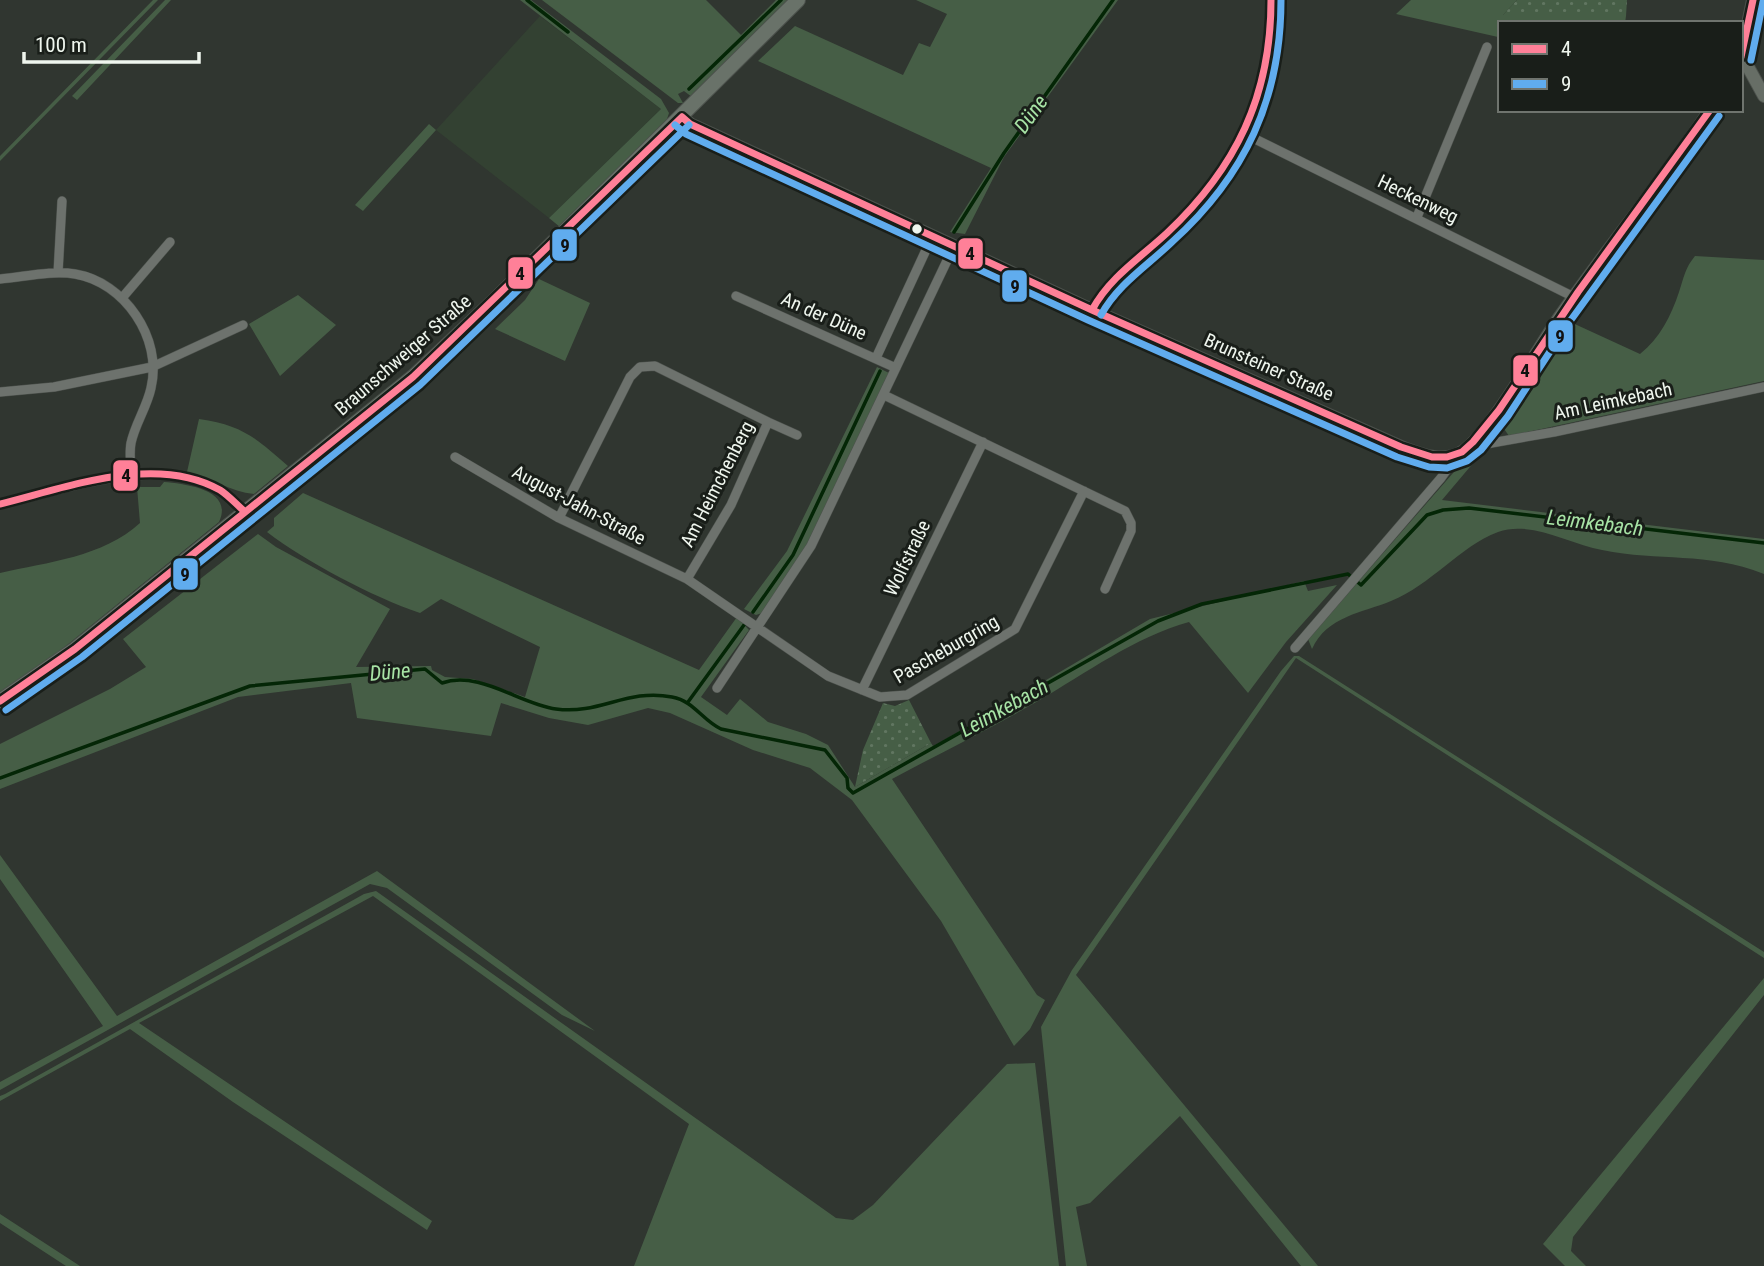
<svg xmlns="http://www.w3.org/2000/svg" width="1764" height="1266" viewBox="0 0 1764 1266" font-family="'Roboto Condensed',sans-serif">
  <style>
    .built { fill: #334132 }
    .grass { fill: #465e46 }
    .park { fill: url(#park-dots) }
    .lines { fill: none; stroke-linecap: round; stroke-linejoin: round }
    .stream { stroke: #042606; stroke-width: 3.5 }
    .street-casing { stroke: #4c514c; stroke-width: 10 }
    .secondary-casing { stroke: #4c514c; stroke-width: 14 }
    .primary-casing { stroke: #4c514c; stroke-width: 16 }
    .street { stroke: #6d726d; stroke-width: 9 }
    .secondary { stroke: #676e66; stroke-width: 12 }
    .primary { stroke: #697269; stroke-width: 14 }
    .bus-1-casing { stroke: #191e19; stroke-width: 12 }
    .bus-2-casing { stroke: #191e19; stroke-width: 12 }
    .bus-1 { stroke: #ff8098; stroke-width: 7 }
    .bus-2 { stroke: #60acee; stroke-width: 7 }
    .bus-dot { fill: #eff6ee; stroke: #191e19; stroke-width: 2.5 }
    .labels { text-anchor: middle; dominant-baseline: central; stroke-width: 6; stroke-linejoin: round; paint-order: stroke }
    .street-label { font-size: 19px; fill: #eff6ee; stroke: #191e19 }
    .water-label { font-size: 21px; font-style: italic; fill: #a7e3a5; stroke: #191e19 }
    .line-badge { stroke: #191e19; stroke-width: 2.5 }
    .pale-badge-label { font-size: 19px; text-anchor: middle; font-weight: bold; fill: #111 }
  </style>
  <defs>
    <pattern id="park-dots" width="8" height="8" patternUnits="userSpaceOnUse" patternTransform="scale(1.75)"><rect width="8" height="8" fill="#465e46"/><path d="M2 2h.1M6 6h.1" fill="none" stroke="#617661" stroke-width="1.8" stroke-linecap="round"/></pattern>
  </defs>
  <rect width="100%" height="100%" fill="#303630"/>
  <!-- built -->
  <path class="built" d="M540,16l121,93 -112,109 -113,-88z"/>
  <!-- grass -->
  <path class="grass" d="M153,0h5l-158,161v-5z
    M165,0h6l-94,100 -5,-4z
    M520,0h11l130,99 8,14 -3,9 -106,105 -11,-9 112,-109z
    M542,0h164l35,35 35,-35h13l-97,97 -8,-6 -6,3 5,9h-5z
    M916,0h202l-114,157 -39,77 -15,-2 41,-64 -233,-107 37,-35 108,49 16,-32 11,4 17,-33z
    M1411,0h106l-14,15 123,1 -1,7h-125l-2,14 -102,-23z
    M429,124l7,6 -73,81 -8,-6z
    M1695,256l69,4v121l-255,55 -11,-16 68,-100 74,34c20,-16 31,-38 39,-62 5,-15 6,-24 16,-36z
    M539,279l51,24 -25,58 -70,-32 30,-29z
    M298,295l38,30 -56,51 -31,-52z
    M877,367l12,6 -75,158 -12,23 -40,59 -6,2 -12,-6 43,-58z
    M199,419c43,6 57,19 89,47l-34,28c-23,-2 -44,-17 -67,-22z
    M1475,452l5,3 -38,45 322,39v35c-58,-23 -104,-12 -162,-24 -32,-6 -71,-30 -104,-18 -39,15 -67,53 -107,69 -29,12 -64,15 -79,48l-4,-10 159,-182z
    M164,482c23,2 70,8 55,40l-168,136 -51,34v-119c48,-11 103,-16 140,-50l-3,-36h23z
    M303,493l396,177 38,-53 12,13 -48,67 26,18 13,-16 28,23 38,12 22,11 27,42 76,-44 2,3 8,-4 209,-123 154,-38 4,10 29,-6 -51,57 -38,51 -59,-71c-54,15 -103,51 -151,79 -48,28 -98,52 -146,78l145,216 8,5 -15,29 -16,17 -73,-125 -89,-121 -42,-32 -57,-18 -83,-37 -22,-5 -60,17 -39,-7 -48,-15 -10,33 -134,-18 -6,-35 -113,14 -238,92v-45l110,-55 36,-22 -23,-28 135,-105 18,13 114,62 -34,58 75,-1 1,4 13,7 28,2 52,18 15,-50 -99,-48 -21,14c-47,-16 -114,-51 -153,-81l7,-6v-8z
    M1294,656h5l465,296v6l-468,-300 -220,317 242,291h-17l-121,-150 -90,87 -14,4 11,59h-21l-25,-239 31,-57 209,-299z
    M0,855l117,161 260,-145 218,160 -33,-16 -175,-127 -17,-4 -370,206v-8l103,-56 -103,-147z
    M376,891l460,327 17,2 20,-15 134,-141 28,-1 24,203h-425l55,-142 -316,-228 -234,127 293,198 -5,9 -194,-128 -103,-73 -130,72v-5l5,-2 359,-200z
    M1764,978v17l-191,242 -2,14 15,15h-21l-22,-22z
    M0,1214l80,52h-14l-66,-43z"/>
  <!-- park -->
  <path class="park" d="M1517,0h110l-1,16h-124z
    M909,700l22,43 -76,44 8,-37 20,-47 12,3z"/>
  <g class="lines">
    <!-- stream -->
    <path class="stream" d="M527,0l41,32
      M689,89l92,-89
      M954,232l50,-79 109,-153
      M753,612l40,-57 87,-184
      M688,702l56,-77
      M0,778l250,-92 175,-17 17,14c37,-13 78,21 114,26 44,6 71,-21 116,-12 22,4 30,23 49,32l104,21 22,28 1,10 5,5 305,-172 44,-17 146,-30 13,11 66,-70 16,-5 26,-2 295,35"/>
    <!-- street casing -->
    <g class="street-casing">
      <path id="street" d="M1245,134l329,163
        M1417,217l70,-170
        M58,273l4,-72
        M0,279c24,-2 51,-9 75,-5 49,8 88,64 76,114 -4,19 -16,36 -20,55 -2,10 0,23 0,33
        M736,296l160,72
        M122,298l48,-56
        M1092,310c15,-32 49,-53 74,-76 67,-60 111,-143 105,-234
        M876,358l56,-121
        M0,392l54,-5 98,-20 91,-42
        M884,395l241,116 6,12v8l-26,58
        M768,422l29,13
        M1469,447l85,-15 210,-45
        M455,457l104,61 128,61 141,97 52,21 27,-2 108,-66 69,-138
        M0,504c71,-16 189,-61 244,7
        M559,518l71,-141 10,-10 15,-1 113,56 -37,83 -44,74
        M1295,648l146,-170 17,-24
        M717,688l94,-142 143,-300
        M862,690l121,-248"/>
    </g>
    <!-- secondary casing -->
    <g class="secondary-casing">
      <path id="secondary" d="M1742,56l22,40
        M1741,58l12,-58
        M682,117l8,7 402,186 309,137c19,7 42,17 61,5 28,-18 76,-103 97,-134 49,-71 104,-136 151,-208"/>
    </g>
    <!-- primary casing -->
    <g class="primary-casing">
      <path id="primary" d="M0,701l75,-52 338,-272 82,-77 303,-300"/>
    </g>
    <!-- street -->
    <use href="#street" class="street"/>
    <!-- secondary -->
    <use href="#secondary" class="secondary"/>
    <!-- primary -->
    <use href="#primary" class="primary"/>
    <!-- bus-1 casing -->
    <g class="bus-1-casing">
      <path id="bus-1" d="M1741,57l12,-57
        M682,117l8,7 402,186 309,137 31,10h15l15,-5 11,-10 26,-32 79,-118 132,-182
        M1092,310c18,-33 48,-52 75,-77 69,-65 104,-137 104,-233
        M0,504c66,-16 155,-51 220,-14 8,5 16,14 24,21
        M0,701l75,-52 338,-272 269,-260"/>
    </g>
    <!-- bus-2 casing -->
    <g class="bus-2-casing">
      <path id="bus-2" d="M1751,60l12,-58
        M675,125l11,9 402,186 309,137 32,10 18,1 20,-7 14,-11 27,-34 60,-92 151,-208
        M1101,315c17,-31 46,-49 71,-73 73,-66 109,-143 109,-242
        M6,710l76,-53 338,-272 269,-260"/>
    </g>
    <!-- bus-1 -->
    <use href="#bus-1" class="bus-1"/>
    <!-- bus-2 -->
    <use href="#bus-2" class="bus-2"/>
  </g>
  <!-- markers -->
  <circle class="bus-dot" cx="917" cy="229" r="6"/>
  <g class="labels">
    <!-- street labels -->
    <g class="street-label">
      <text transform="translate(1418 199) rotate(26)">Heckenweg</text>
      <text transform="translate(824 316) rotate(24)">An der Düne</text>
      <text transform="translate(403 355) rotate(-41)">Braunschweiger Straße</text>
      <text transform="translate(1269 367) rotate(24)">Brunsteiner Straße</text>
      <text transform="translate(1613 401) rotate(-12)">Am Leimkebach</text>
      <text transform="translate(717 484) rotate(-63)">Am Heimchenberg</text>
      <text transform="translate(579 505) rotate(28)">August-Jahn-Straße</text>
      <text transform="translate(907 558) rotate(-64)">Wolfstraße</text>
      <text transform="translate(946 649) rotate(-30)">Pascheburgring</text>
    </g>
    <!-- water labels -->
    <g class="water-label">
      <text transform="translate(1031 114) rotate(-54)">Düne</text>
      <text transform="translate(1595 523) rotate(7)">Leimkebach</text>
      <text transform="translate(390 672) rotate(-5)">Düne</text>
      <text transform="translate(1004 708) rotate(-29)">Leimkebach</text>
    </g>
  </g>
  <g class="line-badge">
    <rect x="551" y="228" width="27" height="34" rx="7" fill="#60acee"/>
    <rect x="957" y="237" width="27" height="33" rx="7" fill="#ff8098"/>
    <rect x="507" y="256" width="27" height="34" rx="7" fill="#ff8098"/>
    <rect x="1001" y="269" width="27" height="34" rx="7" fill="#60acee"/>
    <rect x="1547" y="319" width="27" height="34" rx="7" fill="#60acee"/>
    <rect x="1512" y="354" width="27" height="33" rx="7" fill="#ff8098"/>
    <rect x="112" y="459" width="27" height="33" rx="7" fill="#ff8098"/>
    <rect x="172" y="557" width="27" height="34" rx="7" fill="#60acee"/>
  </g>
  <g class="pale-badge-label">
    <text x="565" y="252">9</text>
    <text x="970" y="260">4</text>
    <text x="520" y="280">4</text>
    <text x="1015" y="293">9</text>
    <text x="1560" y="343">9</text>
    <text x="1525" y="377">4</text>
    <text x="126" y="482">4</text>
    <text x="185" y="581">9</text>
  </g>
  <!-- legend -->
  <rect x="1498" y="21" width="245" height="91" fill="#191e19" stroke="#6f746e" stroke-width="2"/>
  <rect x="1512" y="44" width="35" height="10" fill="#ff8098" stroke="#6f746e" stroke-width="2"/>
  <text x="1561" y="56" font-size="21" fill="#eff6ee">4</text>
  <rect x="1512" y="79" width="35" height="10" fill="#60acee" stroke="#6f746e" stroke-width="2"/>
  <text x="1561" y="91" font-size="21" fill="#eff6ee">9</text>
  <!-- scale -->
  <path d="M24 52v10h175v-10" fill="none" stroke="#eff6ee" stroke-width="3.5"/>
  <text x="35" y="52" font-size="21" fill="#eff6ee" stroke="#191e19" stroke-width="5" paint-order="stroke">100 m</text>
</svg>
